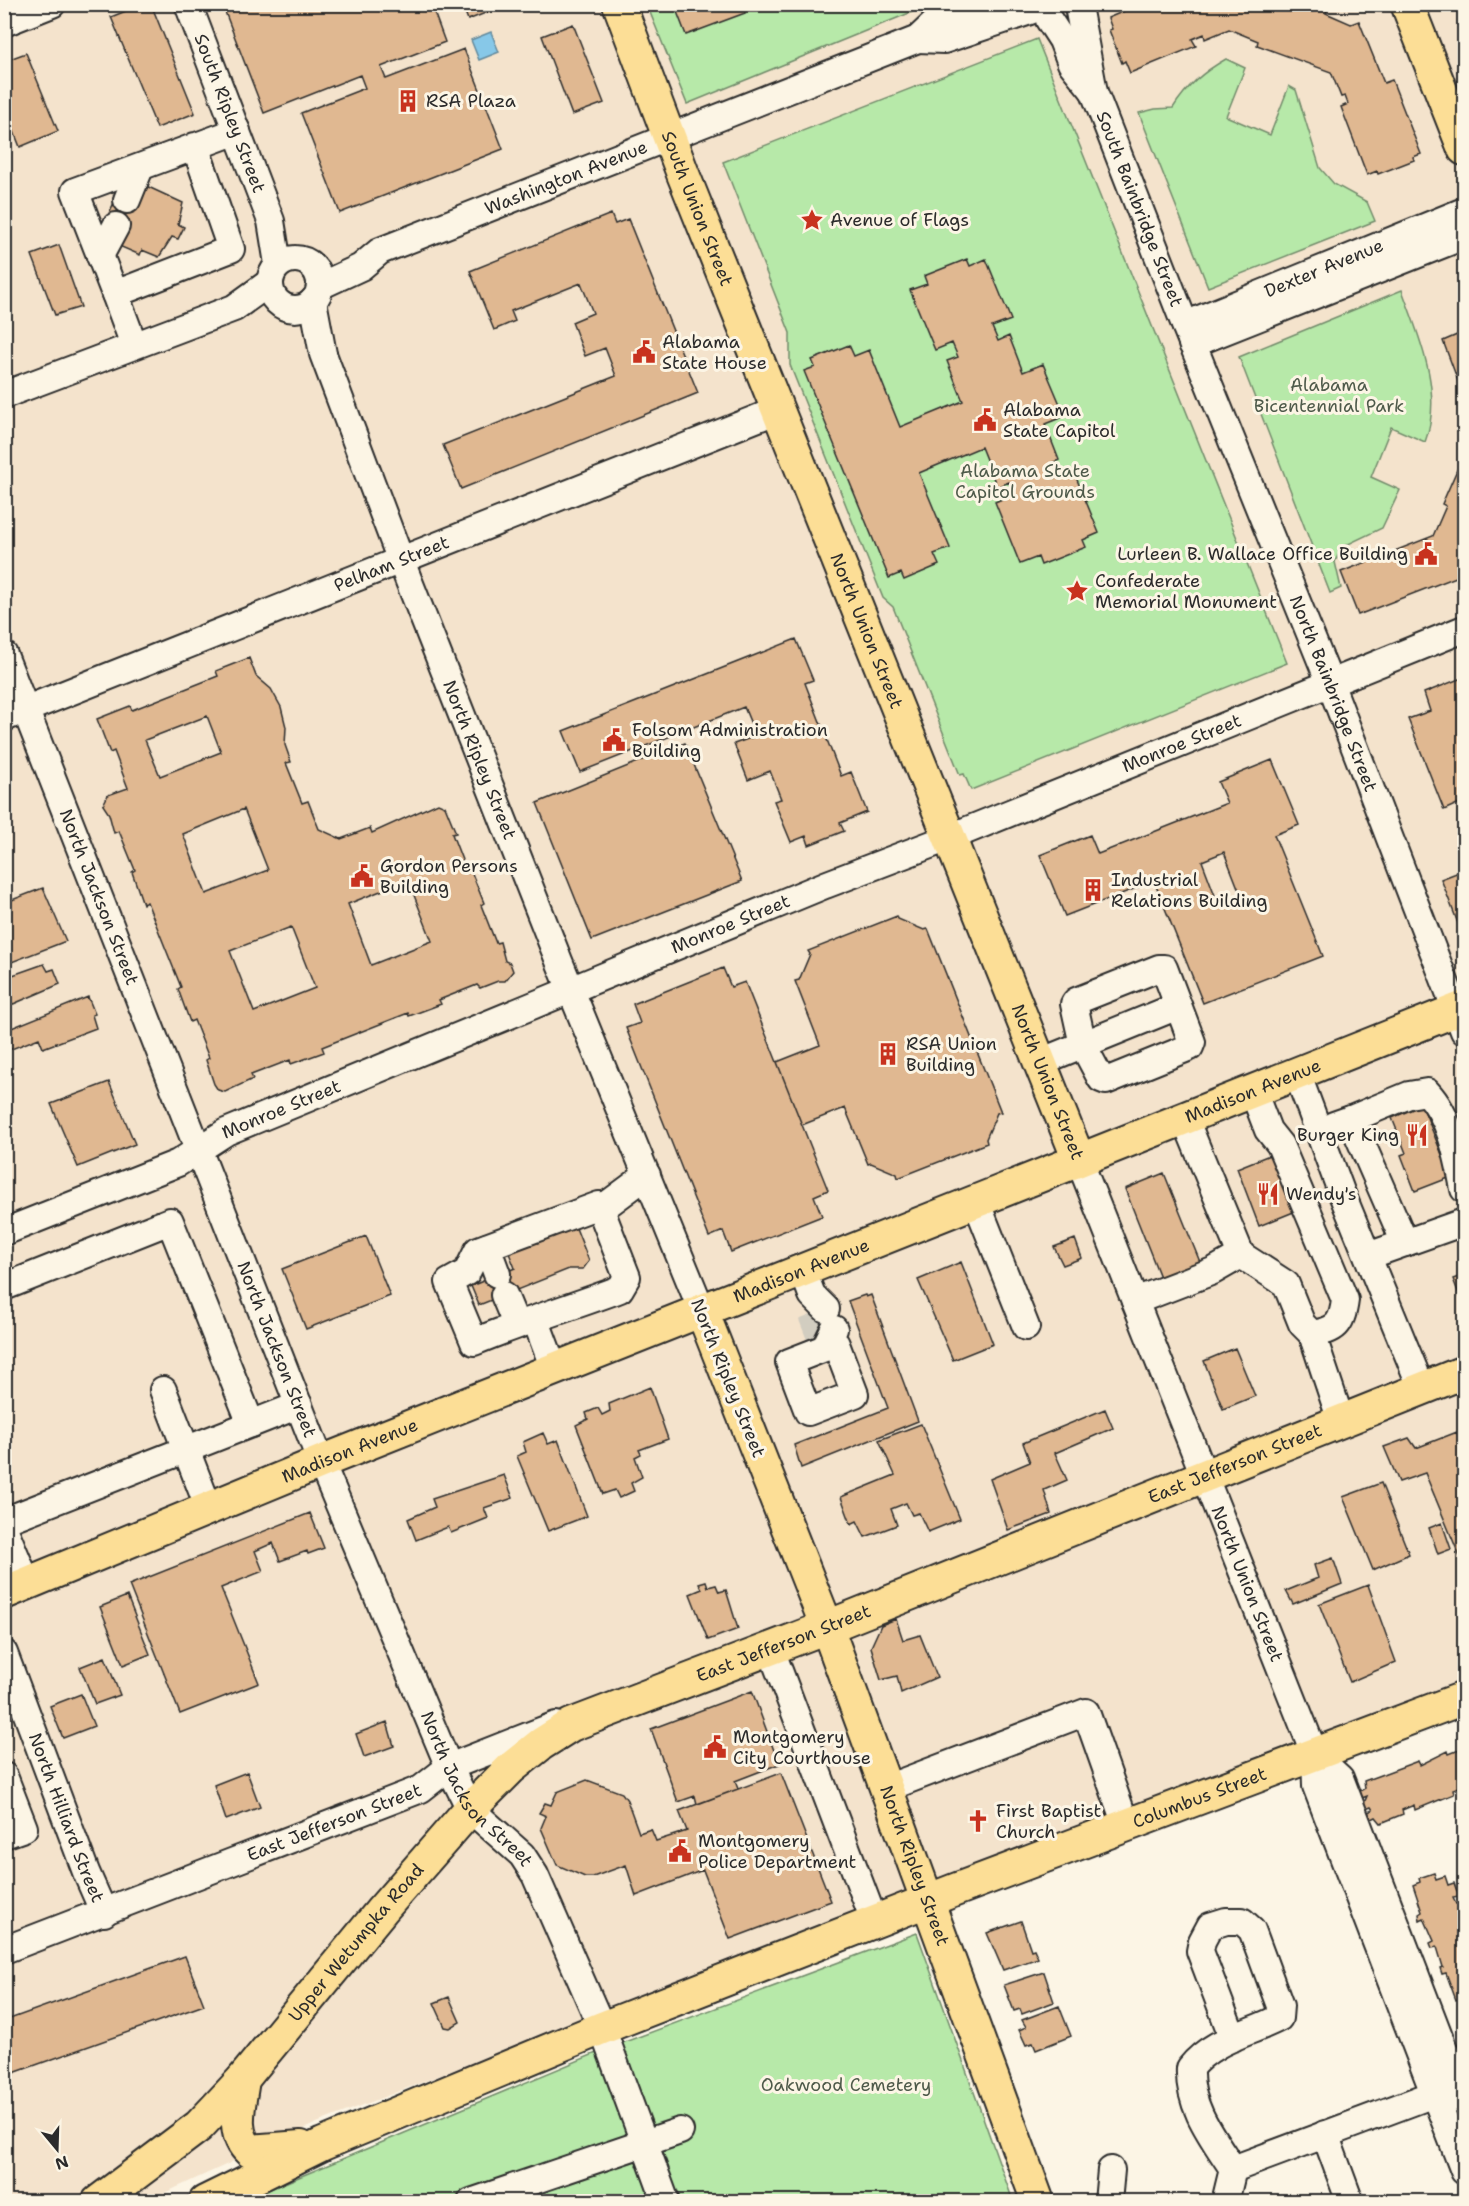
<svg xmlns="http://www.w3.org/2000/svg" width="1469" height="2206" viewBox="0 0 1469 2206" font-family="'Shantell Sans',sans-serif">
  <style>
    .built { fill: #f4e3cc }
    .green { fill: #b7e9a9; stroke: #718a6a; stroke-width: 1.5 }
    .water { fill: #87c8e8; stroke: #62899c; stroke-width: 1.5 }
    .building { fill: #e0b891; stroke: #2b2b2b; stroke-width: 1.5; fill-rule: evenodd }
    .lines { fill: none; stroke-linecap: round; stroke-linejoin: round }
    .minor-tunnel { stroke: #d2cdc0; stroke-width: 26; stroke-dasharray: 26 13; stroke-linecap: butt }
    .minor-casing { stroke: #2b2b2b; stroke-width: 30 }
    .major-casing { stroke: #2b2b2b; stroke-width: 36 }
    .minor { stroke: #fcf5e5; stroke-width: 26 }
    .major { stroke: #fcde96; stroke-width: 32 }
    .labels { text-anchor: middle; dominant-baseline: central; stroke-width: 6; stroke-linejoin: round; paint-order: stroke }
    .poi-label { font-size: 18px; fill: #2b2b2b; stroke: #fcf5e5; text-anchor: start }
    .street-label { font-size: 18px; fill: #2b2b2b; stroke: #fcf5e5 }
    .park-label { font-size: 18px; fill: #4e5a4a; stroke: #fcf5e5 }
  </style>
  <rect width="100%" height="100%" fill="#fcf5e5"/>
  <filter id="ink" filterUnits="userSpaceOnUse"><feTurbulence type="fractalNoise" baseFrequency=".0167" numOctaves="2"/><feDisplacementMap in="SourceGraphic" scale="12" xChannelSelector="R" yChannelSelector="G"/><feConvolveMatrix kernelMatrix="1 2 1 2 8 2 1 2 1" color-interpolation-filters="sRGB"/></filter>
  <g filter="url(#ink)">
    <!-- built -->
    <path class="built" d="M5,5h1459v1682l-560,210 -585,225 -172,79 -142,1z"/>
    <!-- green -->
    <path class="green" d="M647,5h282l-242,99z
      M1037,39l250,624 -316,127 -7,-16 -4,1 -67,-168 -10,-9 -93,-233v-32l-67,-171z
      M1226,59l19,9 -19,48 44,19 19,-49 7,4 24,78 14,16 33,18 8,19 -167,66 -69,-174 16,-4 18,-1c14,-22 30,-36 53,-49z
      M1402,290c17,47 42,102 23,152l-34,-15 -20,50 29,13 -18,38 -40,19 -7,15 6,26 -11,5 -91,-236z
      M917,1933l96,268 -774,1 367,-153z"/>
    <!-- water -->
    <path class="water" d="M491,32l8,20 -20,8 -8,-20z"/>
    <!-- building -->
    <path class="building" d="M143,4h8l44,109 -38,15 -46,-111z
      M222,4h209l14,38 -64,25 5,12 78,-30 39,100 -163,64 -39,-100 64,-25 -5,-13 -96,38z
      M462,4h46l-40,16z
      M674,4h68l3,9 -59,22z
      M1141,4h188l-3,9 25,11 8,-3 25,62 8,-3 29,74 -8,3 1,3 -36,14 -1,-3 -10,4 -26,-68 7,-3 -3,-8 -4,1 -10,-25 -74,-27 1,-4 -29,-12 -24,10 -1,-5 -12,5 4,7 -66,27 -5,-12 -3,2 -13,-33 3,-1 -4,-11z
      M573,24l31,79 -32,12 -30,-79z
      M26,53l32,78 -38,16 -16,-41v-45z
      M144,185l39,18 -5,21 6,3 -6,12 -6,-2 -13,20 -17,-7 -2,5 -21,-9 -14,-24 12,-26z
      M611,214l4,10 13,-5 70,174 -237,96 -18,-44 173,-69 -11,-28 -20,8 -13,-34 21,-9 -12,-30 -70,28 4,10 -21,9 -24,-59z
      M59,245l22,62 -26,8 -23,-60z
      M967,259l3,7 16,-7 25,61 -19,7 6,14 11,-5 14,36 20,-8 22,52 -20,8 14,36 -10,4 5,14 19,-8 26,63 -16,7 3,7 -45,18 -3,-8 -18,7 -25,-62 19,-8 -5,-12 -12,5 -16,-40 -62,26 31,75 -16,6 5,11 -35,15 -3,-7 -12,5 -85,-207 11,-4 -3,-7 37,-15 5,11 15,-6 31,77 63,-26 -16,-40 11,-4 -6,-14 -17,7 -25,-60 17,-6 -3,-8z
      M1464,332v65l-21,-56z
      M1460,463l4,3v108l-106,41 -17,-43 92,-36 13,-30 -4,-2z
      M796,639l17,41 -8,3 36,93 10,-4 16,40 -27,11 4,8 -35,14 -3,-9 -15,6 -17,-41 7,-2 -11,-28 -22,9 -14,-36 22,-8 -12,-29 -164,65 -17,-41z
      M249,658l7,18 15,13 10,18 5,20 -1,18 6,17 -5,1 16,40 6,-2 11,28 22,10 29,-11 2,5 66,-30 7,3 11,27 -4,1 15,39 4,-2 13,32 -3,2 15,38 4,-1 5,19 5,2 3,8 -8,10h-7l-18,7 -3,-3 -38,15 2,4 -32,12 -1,-3 -86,34 2,5 -33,12 -1,-4 -39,15 2,4 -28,13 -7,-2 -4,-6 -8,-24 3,-2 -15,-38 -4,2 -12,-33 3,-2 -34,-85 -4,2 -11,-32 3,-2 -16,-39 -5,2 -5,-19 -6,-9 5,-10 20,-7 -14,-37 -4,2 -13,-34 33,-13 2,4 86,-34 -2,-5zM207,716l14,36 -61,24 -15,-36zM244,809l24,61 -62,24 -23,-60zM408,880l24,61 -61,24 -23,-61zM291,927l24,61 -61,24 -24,-61z
      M1464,677v124l-20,9 -36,-91 22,-8 -6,-18z
      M685,743l57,138 -150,59 -55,-137z
      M1272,760l27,65 -25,10 49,121 -120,47 -49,-122 -89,35 -25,-61 50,-20 8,19 129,-51 -9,-21zM1224,852l18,46 -23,8 -17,-45z
      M1464,870v69l-23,-60z
      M43,888l23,53 -62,24v-62z
      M897,916l1,3 26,11 4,-1 73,183 -4,1 -11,26 1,4 -89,35 -1,-4 -26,-11 -3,1 -23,-56 -43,17 -25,-63 43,-17 -25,-64 4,-1 11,-26 -2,-3z
      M44,964l4,7 6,-2 6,15 -56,24v-30z
      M723,968l8,19 14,-5 83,208 -14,6 8,20 -91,36 -8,-21 -14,6 -83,-209 14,-5 -7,-19z
      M88,997l7,17 -3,1 4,13 -53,20 -4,-10 -35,14v-21z
      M109,1082l26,62 -57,23 -27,-63z
      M1422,1105l29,72 -36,14 -14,-36 5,-2 -14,-35z
      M1272,1154l24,57 -37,15 -22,-58z
      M1164,1173l36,89 -40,15 -35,-88z
      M574,1223l15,38 -6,8h-14l-90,36 -8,-19 44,-18 -6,-15 8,-3 -2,-4z
      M366,1236l24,60 -84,33 -24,-60z
      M1075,1239l7,19 -19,7 -9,-18z
      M961,1262l32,82 -40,16 -35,-80z
      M1464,1275v32l-11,-28z
      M865,1295l1,2 5,-2 47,126 -117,47 -7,-23 94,-37 -40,-107z
      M1235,1348l20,48 -32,13 -19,-48z
      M650,1387l18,52 -29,11 2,4 -6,3 7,20 -11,6 3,8 -15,7 -4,-8 -12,4 -27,-69 12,-6 -2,-6 12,-5 4,7 8,-4 -1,-7z
      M1105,1409l8,19 -58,25 12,27 -23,10 7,24 -43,16 -18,-51 40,-17 -7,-19z
      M921,1424l39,95 -32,13 -9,-19 -7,2 -6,-12 -15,6 6,16 -32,12 -8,-16 -6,3 -10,-27 54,-22 -16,-35z
      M1457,1432l7,19v110l-2,1 -37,-89 -26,9 -15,-35 25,-9 7,10z
      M543,1433l5,11 10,-4 29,76 -39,15 -31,-75 9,-4 -3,-10z
      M504,1475l9,23 -29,10 4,10 -37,15 -3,-6 -32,13 -8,-21 27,-12 -3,-8z
      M1381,1483l28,71 -36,16 -30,-73z
      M310,1513l14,35 -16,6 -1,-3 -27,10 -7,-18 -18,8 8,20 -42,17 38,95 -79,31 -51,-129z
      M1442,1523l9,26 -13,5 -9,-26z
      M1333,1558l9,26 -49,20 -7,-13 32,-13 -4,-13z
      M706,1581l2,6 8,-2 3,7 7,-2 12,39 -30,11 -18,-46 12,-5 -3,-6z
      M1368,1585l28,77 -46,20 -31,-78z
      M127,1596l23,58 -27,11 -23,-58z
      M896,1619l7,21 17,-5 17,42 -36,16 -4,-17 -16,4 -10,-33 10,-22z
      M105,1657l15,38 -25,9 -15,-37z
      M752,1691l27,73 -44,17 3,8 -41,15 -2,-8 -17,6 -27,-73z
      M81,1694l13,32 -31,12 -13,-32z
      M387,1722l7,24 -30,11 -8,-23z
      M1464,1748v42l-3,2 -2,-5 -6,2 1,5 -39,16 -1,-5 -12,5 1,4 -22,9 -5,-6 -4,2 -4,-7 5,-2 -2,-3 -5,2 -2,-6 3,-7 -5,2 -2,-7 5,-3 -1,-7 54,-20 2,4 28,-14 1,3z
      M247,1772l13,35 -34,13 -12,-35z
      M781,1773l50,128 -101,38 -27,-69 -67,26 -10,-31 -33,12h-8l-28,-12 -16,-37 5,-12 -7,-3 6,-10 6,2 6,-13 30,-12 35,13 5,7 12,33 12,-4 5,12 31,-10 -8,-20z
      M1434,1873l2,6 9,-3 3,9 6,-2 5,14 -6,1 3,6 6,-2 2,7v87l-8,4 -10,-27 -4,1 -2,-6 3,-1 -6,-20 -5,1 -2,-5 4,-2 -10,-23 -4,2 -1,-6 3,-2 -9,-27 7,-3 -1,-4z
      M1021,1921l10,29 3,-1 4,9 -35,12 -16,-37z
      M185,1956l19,49 -199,71 5,17 -6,2v-74z
      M1044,1972l10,30 -32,12 -2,-5 -6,2 -10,-26z
      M449,1997l11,25 -10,6 -5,-1 -11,-24z
      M1059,2006l12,30 -35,14 -3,-7 -7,2 -7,-15 7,-3 -4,-7z"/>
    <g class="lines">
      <!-- minor-tunnel -->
      <path class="minor-tunnel" d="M811,1315l8,20"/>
      <!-- minor casing -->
      <g class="minor-casing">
        <g id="minor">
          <path id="s1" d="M188,4l83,217 7,43"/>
          <path id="s2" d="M1078,6l16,86 91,233 145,358 134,348"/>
          <path d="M1049,20l13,20 9,23 21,26"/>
          <path d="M4,23l48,-19"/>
          <path d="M918,39l26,1 86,-29"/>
          <path d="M195,146l36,103 -116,45 -40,-103 162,-60"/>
          <path d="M127,200l13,-32"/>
          <path d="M100,256l16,-30"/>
          <circle cx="295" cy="284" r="25"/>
          <path id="s3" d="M320,286l41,-19 19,-16 538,-212 19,-18 44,-17"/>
          <path d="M115,294l19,51"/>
          <path id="s4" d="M313,301l10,53 78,207 158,400 143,350"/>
          <path id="s5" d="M1185,325l279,-114"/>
          <path d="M1192,344l272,-108"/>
          <path d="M4,395l230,-87 36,-26"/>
          <path id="s6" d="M4,655l317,807 128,305 21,42 52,46 13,20 67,153 64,174"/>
          <path id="s7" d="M4,718l774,-308"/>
          <path d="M1159,968h5l28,74 -2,5 -84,34 -5,-2 -18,-34 -9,-41 2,-3z"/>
          <path d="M1040,1062l138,-56"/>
          <path d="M1297,1073l45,121 80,195"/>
          <path d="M1185,1119l56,136 45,29 16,40 10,10c24,-4 30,-9 33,-34l-65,-155 -12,-15 -15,-39"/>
          <path d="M1351,1119l58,-24 18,-3c23,24 31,65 37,97"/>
          <path d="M1334,1125l17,-6 54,124"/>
          <path id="s8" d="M1079,1160l236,595 1,31 148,385"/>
          <path d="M976,1201l50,126"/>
          <path d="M599,1205l28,72 -7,12c-48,18 -98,33 -146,53l-25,-60 18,-10 11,-22z"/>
          <path d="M600,1210l47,-35"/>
          <path id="s9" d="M4,1232l174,-69 48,-31 599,-247 123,-47 516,-209"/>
          <path d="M487,1247l10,27"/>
          <path d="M1368,1256l96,-34"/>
          <path d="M803,1271l9,24 14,14"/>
          <path d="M4,1287l166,-66 81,203 -247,97"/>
          <path d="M504,1295l12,29"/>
          <path d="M1135,1301l78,-30 28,-16"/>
          <path d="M536,1321l18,48"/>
          <path d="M1312,1334l29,87"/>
          <path d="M830,1346l6,-2 19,50 -47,18 -19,-50 41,-16 -2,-5 6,-12"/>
          <path d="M163,1390l46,119"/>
          <path d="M251,1424l48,-19"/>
          <path d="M4,1528l23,55"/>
          <path d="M770,1647l105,276"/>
          <path id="s10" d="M4,1653l82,219 18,41"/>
          <path d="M1315,1755l25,23 124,323"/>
          <path d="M4,1776l20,52 -20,7"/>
          <path d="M887,1788l199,-76 40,113"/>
          <path id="s11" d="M4,1950l417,-161 28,-22 107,-42"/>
          <path d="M1325,2134l25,68"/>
          <path d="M1233,2169c-20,-31 -45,-62 -43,-101 22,-28 58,-34 89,-50l1,-12 -28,-76 -10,-9h-16l-16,5 -8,15 -2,10 33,87"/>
          <path d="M471,2202l209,-71"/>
          <path d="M1108,2202l3,-32"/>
          <path d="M1225,2202l8,-33 217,-81"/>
        </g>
      </g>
      <!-- major casing -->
      <g class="major-casing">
        <g id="major">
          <path id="s12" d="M619,4l64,170 396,986"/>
          <path d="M1407,4l57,145"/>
          <path id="s13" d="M702,1311l125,316 211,575"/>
          <path id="s14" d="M4,1593l317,-131 1143,-455"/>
          <path d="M243,2079c-3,25 -13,54 7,72l51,-4"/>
          <path id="s15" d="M98,2202l101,-76 44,-47 139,-169 88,-101 41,-41 30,-24 30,-19 256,-98 637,-255"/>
          <path id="s16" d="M205,2202l118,-58 279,-116 353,-138 509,-192"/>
        </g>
      </g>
      <!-- minor -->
      <use href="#minor" class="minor"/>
      <!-- major -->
      <use href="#major" class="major"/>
    </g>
  </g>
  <!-- icons -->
  <defs>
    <g id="building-bare" transform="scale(1.8)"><path d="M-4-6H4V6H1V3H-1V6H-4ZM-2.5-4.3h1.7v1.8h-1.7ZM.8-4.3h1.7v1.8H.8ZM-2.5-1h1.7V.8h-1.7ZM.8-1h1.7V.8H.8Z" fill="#c8321e" stroke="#fcf5e5" stroke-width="2.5" paint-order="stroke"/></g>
    <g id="sight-bare" transform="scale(1.8)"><path d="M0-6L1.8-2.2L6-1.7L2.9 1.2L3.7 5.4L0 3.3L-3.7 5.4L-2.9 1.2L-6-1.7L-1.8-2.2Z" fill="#c8321e" stroke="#fcf5e5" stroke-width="2.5" paint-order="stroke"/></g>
    <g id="civic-bare" transform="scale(1.8)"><path d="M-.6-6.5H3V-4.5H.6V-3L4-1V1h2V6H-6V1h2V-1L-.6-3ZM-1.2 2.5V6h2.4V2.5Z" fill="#c8321e" stroke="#fcf5e5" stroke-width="2.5" paint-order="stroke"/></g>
    <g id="restaurant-bare" transform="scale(1.8)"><path d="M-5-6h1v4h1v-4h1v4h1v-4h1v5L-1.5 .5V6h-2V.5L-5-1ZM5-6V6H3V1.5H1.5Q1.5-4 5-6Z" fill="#c8321e" stroke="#fcf5e5" stroke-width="2.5" paint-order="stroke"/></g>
    <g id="church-bare" transform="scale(1.8)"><path d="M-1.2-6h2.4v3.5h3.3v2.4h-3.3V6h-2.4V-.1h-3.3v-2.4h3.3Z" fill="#c8321e" stroke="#fcf5e5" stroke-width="2.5" paint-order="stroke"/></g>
  </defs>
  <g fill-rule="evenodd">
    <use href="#building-bare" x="408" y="101"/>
    <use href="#sight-bare" x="812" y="220"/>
    <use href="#civic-bare" x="644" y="352"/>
    <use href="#civic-bare" x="985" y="420"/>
    <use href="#civic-bare" x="1426" y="554"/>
    <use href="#sight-bare" x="1077" y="591"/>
    <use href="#civic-bare" x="614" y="740"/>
    <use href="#civic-bare" x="362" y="876"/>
    <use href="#building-bare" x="1093" y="890"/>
    <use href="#building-bare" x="888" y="1054"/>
    <use href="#restaurant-bare" x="1417" y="1135"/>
    <use href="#restaurant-bare" x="1268" y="1194"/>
    <use href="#civic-bare" x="715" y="1747"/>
    <use href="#church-bare" x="978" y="1821"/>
    <use href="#civic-bare" x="680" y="1851"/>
  </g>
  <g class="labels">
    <!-- poi labels -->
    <g class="poi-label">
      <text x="426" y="101">RSA Plaza</text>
      <text x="830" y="220">Avenue of Flags</text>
      <text x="662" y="342">Alabama<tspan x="662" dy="21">State House</tspan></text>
      <text x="1003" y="410">Alabama<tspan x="1003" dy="21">State Capitol</tspan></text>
      <text x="1408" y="554" text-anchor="end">Lurleen B. Wallace Office Building</text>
      <text x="1095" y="581">Confederate<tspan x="1095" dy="21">Memorial Monument</tspan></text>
      <text x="632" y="730">Folsom Administration<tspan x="632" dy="21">Building</tspan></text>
      <text x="380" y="866">Gordon Persons<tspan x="380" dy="21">Building</tspan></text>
      <text x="1111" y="880">Industrial<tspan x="1111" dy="21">Relations Building</tspan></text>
      <text x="906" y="1044">RSA Union<tspan x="906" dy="21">Building</tspan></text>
      <text x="1399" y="1135" text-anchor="end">Burger King</text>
      <text x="1286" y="1194">Wendy's</text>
      <text x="733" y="1737">Montgomery<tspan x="733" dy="21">City Courthouse</tspan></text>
      <text x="996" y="1811">First Baptist<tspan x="996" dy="21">Church</tspan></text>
      <text x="698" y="1841">Montgomery<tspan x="698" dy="21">Police Department</tspan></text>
    </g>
    <!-- street labels -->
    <g class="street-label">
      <text stroke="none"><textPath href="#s1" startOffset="117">South Ripley Street</textPath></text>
      <text stroke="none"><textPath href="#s3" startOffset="270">Washington Avenue</textPath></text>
      <text stroke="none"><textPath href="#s12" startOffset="219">South Union Street</textPath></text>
      <text stroke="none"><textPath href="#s2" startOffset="213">South Bainbridge Street</textPath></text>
      <text stroke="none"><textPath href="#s5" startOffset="150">Dexter Avenue</textPath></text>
      <text stroke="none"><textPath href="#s7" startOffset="417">Pelham Street</textPath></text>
      <text stroke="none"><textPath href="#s12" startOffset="674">North Union Street</textPath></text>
      <text stroke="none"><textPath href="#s2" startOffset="735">North Bainbridge Street</textPath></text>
      <text stroke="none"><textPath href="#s9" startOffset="1276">Monroe Street</textPath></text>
      <text stroke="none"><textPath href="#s4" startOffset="489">North Ripley Street</textPath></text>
      <text stroke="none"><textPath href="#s6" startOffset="260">North Jackson Street</textPath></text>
      <text stroke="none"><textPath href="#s9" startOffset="790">Monroe Street</textPath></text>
      <text stroke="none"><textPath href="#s12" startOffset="1160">North Union Street</textPath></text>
      <text stroke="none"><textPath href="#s14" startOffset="1346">Madison Avenue</textPath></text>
      <text stroke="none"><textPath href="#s9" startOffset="304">Monroe Street</textPath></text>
      <text stroke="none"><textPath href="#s14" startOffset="860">Madison Avenue</textPath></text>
      <text stroke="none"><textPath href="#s6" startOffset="746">North Jackson Street</textPath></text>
      <text transform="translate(728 1378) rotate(68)">North Ripley Street</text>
      <text stroke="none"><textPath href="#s14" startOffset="374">Madison Avenue</textPath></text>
      <text stroke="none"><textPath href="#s15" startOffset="1389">East Jefferson Street</textPath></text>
      <text stroke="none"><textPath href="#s8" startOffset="456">North Union Street</textPath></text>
      <text stroke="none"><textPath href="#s15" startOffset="903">East Jefferson Street</textPath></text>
      <text stroke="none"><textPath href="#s6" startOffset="1232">North Jackson Street</textPath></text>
      <text stroke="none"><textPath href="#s16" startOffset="1074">Columbus Street</textPath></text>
      <text stroke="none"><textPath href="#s10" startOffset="176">North Hilliard Street</textPath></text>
      <text stroke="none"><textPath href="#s11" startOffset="354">East Jefferson Street</textPath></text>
      <text stroke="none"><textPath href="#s13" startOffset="594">North Ripley Street</textPath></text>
      <text stroke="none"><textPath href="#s15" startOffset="368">Upper Wetumpka Road</textPath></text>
    </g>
    <!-- park labels -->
    <g class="park-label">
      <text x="1329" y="385">Alabama<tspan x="1329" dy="21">Bicentennial Park</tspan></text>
      <text x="1025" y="471">Alabama State<tspan x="1025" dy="21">Capitol Grounds</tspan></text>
      <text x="846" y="2085">Oakwood Cemetery</text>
    </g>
  </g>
  <!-- margin -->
  <rect width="1469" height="2206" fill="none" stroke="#fcf5e5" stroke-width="24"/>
  <rect x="12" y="12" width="1445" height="2182" fill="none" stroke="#2b2b2b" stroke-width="2" filter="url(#ink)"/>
  <!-- north arrow -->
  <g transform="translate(57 2149) rotate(161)" stroke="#fcf5e5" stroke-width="4.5" paint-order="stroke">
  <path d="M0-4.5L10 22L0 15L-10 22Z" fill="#2b2b2b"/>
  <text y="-9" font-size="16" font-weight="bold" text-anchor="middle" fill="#2b2b2b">N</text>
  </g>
</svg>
